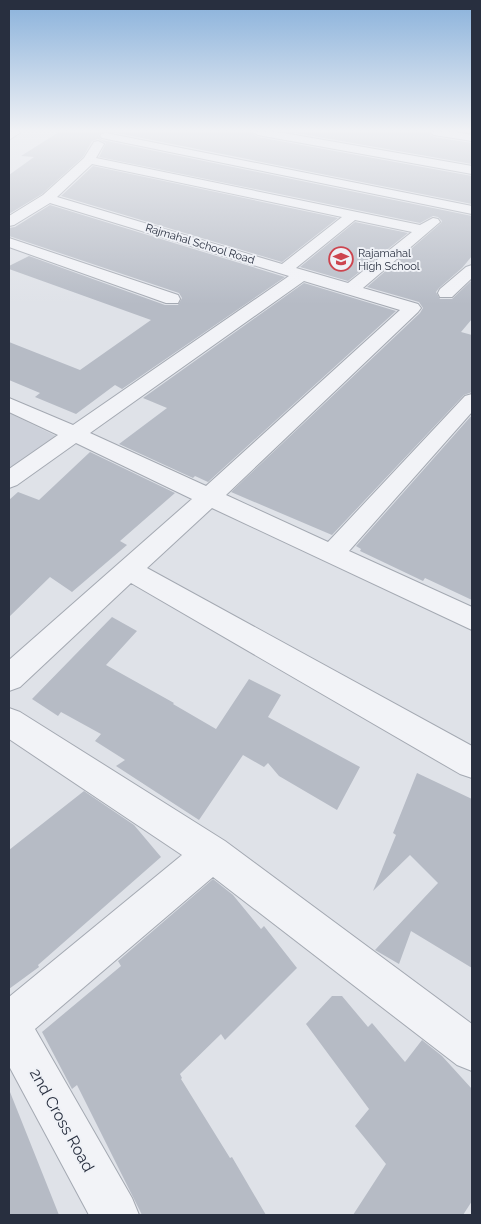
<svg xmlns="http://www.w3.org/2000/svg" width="481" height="1224" viewBox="0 0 481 1224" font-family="Raleway,sans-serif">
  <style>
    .built { fill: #cdd1da }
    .building { fill: #b6bbc5 }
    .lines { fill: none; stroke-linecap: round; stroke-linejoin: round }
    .minor-casing { stroke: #a4a9b2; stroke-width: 2 }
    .minor { fill: #f2f3f7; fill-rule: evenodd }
    .labels { text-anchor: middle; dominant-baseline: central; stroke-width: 4; stroke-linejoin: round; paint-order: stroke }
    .far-street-label { font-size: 11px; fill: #282f3f; stroke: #eff1f6 }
    .far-poi-label { font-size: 11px; fill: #282f3f; stroke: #eff1f6; text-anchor: start }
    .near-street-label { font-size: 16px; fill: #282f3f; stroke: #eff1f6 }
  </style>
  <rect width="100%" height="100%" fill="#dfe2e8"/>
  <!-- built -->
  <path class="built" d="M9,413l51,25 -51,36z"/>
  <!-- building -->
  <path class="building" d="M59,132h43l-4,4 4,4 370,76v40l-10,12 -23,20 -3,4 4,7h12l20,-19v39l-11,13 11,3v57l-8,3 -132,140 -101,-43 189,-179 3,-5 -4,-6 -52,-15 74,-64 1,-2 -4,-4 -5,-1 -13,7 -321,-66 7,-14 -8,-4 -6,2 -9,16 -41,37 -33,20v-39l25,-18 -13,-1z
    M112,132h139l7,5 214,39v28z
    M290,132h137l7,5 38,6v21z
    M93,166l245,52 -56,44 -221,-66z
    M50,205l235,72 -163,112 -7,-4 -39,29 -41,-17 5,-4 -31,-13v-38l71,28 71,-50 -142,-51v-3l20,-10 136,49h13l4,-7 -3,-5 -170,-57v-8l6,-1z
    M355,222l53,11 -60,48 -48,-14z
    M304,283l92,28 -188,171 -13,-6 -2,2 -74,-34 48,-36 -24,-10z
    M472,415v185l-47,-22 -2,3 -63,-30 1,-2 -5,-3z
    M90,452l85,41 -55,48 7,4 -55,47 -22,-15 -41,40v-117l9,-8 21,8z
    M112,617l25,14 -31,34 68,38 -1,1 43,25 33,-50 32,16 -13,22 92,50 -23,43 -58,-34 -11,-13 -4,4 -21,-12 -44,65 -83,-54 9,-6 -30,-19 6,-7 -40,-22 -3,4 -26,-17z
    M417,773l55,26v169l-61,-37 -12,33 -24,-14 63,-67 -28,-28 -37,36 23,-56 -3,-2z
    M84,791l50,34 27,32 -123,108 1,2 -30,22v-139z
    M213,879l20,16 28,34 3,-3 33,42 -72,72 -4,-6 -41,40 2,4 -1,1 49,79 2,-1 34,58h-124l-65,-130 -5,4 -30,-57 79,-66 -3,-5z
    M332,996h10l26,31 4,-4 33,39 17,-22 20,16 30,33v112l-9,14h-110l33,-51 -31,-38 14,-17 -63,-85z
    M9,1092h1l49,123h-50z"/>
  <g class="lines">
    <!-- minor casing -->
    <g class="minor-casing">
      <path id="minor" d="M9,132h12l-12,8z
        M253,132h25l194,34v8l-214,-39z
        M429,132h28l15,3v6l-38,-6z
        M106,133l366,73v8l-370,-76 -2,-2 2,-2z
        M98,141l6,3 -8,14 324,67 13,-7 5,1 2,3 -77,66 55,16 3,4 -3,4 -192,183 102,47 137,-146 7,-2v18l-123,139 123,56v23l-260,-122 -65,60 325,178v32l-12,-4 -329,-191 -111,104 -11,4v-31l183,-161 -116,-56 -59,42 -8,3v-19l49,-34 -49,-23v-14l64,27 216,-149 -239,-73 -36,22 -5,1v-10l34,-21 41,-37 10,-16zM92,164l250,53 -60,47 -225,-67zM355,220l57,12 -64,51 -52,-15zM304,281l96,29 -194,176 -116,-53z
        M9,238l169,57 2,4 -2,4h-12l-157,-56z
        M472,265v13l-20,19h-12l-2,-4 2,-4 26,-22z
        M9,708l11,4 205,129 247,183v47l-15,-6 -244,-188 -178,152 97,169 7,17h-50l-80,-149v-69l173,-142 -173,-116z"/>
    </g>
    <!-- minor -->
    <use href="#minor" class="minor"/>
  </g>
  <!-- sky -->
  <linearGradient id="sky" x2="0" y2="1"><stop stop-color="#89b1db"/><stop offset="0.43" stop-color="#f1f2f5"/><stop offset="1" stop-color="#f1f2f5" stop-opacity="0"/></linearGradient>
  <rect width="481" height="304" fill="url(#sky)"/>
  <!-- icons -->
  <defs>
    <g id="school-ring" transform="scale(1.25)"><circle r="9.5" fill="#eff1f6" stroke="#cd454f" stroke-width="1.5"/><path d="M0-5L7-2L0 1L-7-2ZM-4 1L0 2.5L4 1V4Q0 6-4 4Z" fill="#cd454f"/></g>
  </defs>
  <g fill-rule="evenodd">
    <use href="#school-ring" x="341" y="259"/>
  </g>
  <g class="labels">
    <!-- far-street labels -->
    <g class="far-street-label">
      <text transform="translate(200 244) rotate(17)">Rajmahal School Road</text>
    </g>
    <!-- far-poi labels -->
    <g class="far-poi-label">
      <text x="358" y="253">Rajamahal<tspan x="358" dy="13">High School</tspan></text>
    </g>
    <!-- near-street labels -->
    <g class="near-street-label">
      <text transform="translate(62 1120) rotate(61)">2nd Cross Road</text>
    </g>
  </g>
  <!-- border -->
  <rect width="481" height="1224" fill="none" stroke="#282f3f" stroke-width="20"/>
</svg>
